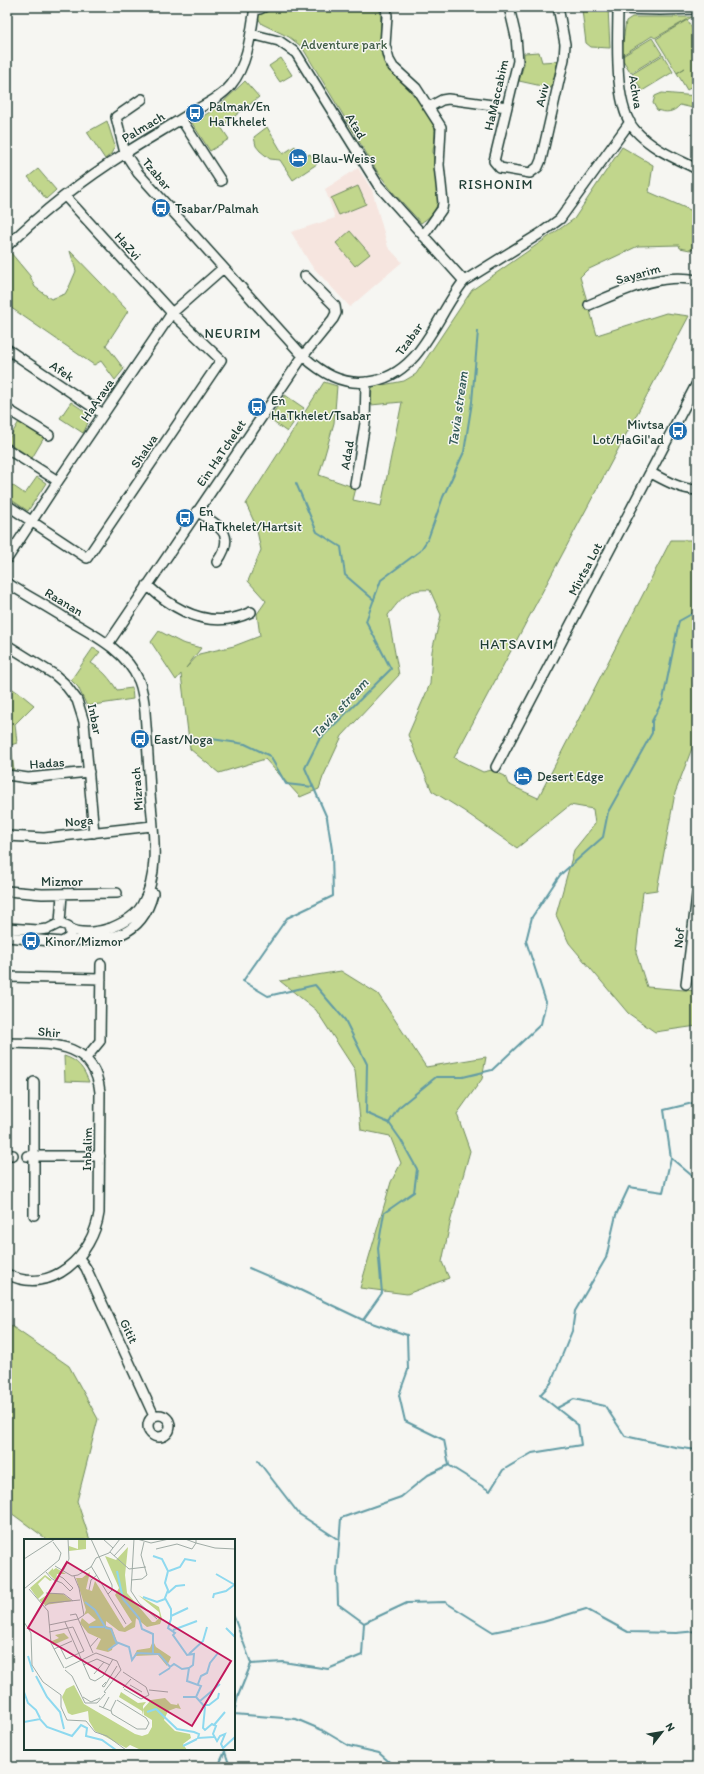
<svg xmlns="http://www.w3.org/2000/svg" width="704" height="1774" viewBox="0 0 704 1774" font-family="Itim,sans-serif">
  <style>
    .built { fill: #f6e5df }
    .green { fill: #c1d68c; stroke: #708a60 }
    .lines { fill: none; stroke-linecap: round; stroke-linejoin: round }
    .stream { stroke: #629ba4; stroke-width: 2 }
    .minor-casing { stroke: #1f3d34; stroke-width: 12 }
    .minor { stroke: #f6f6f2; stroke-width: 9 }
    .labels { text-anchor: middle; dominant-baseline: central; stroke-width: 3; stroke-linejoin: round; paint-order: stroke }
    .park-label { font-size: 13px; fill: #3f5c46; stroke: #f6f6f2 }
    .street-label { font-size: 13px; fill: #1f3d34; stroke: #f6f6f2 }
    .poi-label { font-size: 13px; fill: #1f3d34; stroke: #f6f6f2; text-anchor: start }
    .neighbourhood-label { font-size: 14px; letter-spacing: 1px; fill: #1f3d34; stroke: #f6f6f2 }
    .water-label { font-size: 14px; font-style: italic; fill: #355c59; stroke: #f6f6f2 }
    .inset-river { fill: none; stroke: #8ed9ef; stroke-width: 2 }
    .inset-road { fill: none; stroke: #a0aca6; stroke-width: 1 }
    .view { fill: #c2185b; fill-opacity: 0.15; stroke: #c2185b; stroke-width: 2 }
    .inset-edge { fill: none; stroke: #1f3d34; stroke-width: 2 }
  </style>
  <rect width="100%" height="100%" fill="#f6f6f2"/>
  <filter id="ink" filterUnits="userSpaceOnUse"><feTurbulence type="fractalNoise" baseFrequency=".025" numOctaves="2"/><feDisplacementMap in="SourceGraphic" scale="8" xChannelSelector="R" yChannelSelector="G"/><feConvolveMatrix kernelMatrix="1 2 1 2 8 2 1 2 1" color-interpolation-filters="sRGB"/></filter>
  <g filter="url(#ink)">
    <!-- built -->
    <path class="built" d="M358,168l14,22 16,57 14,15 -52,45 -39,-42 -20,-33 44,-14 -10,-29z"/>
    <!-- green -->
    <path class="green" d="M261,7h118c5,19 -3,39 6,57 5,9 13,13 19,20 10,11 22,26 29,40 4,8 1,18 0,27 0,16 9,40 4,54 -3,9 -9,13 -16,18l-29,-32 -15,-20 -75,-124 -13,-10 -27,-13 -4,-6z
      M571,7h37l2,41 -19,-1 -5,-4 -4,-33 -11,-2z
      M632,17h60l-37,21 -3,-2 -31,20 5,-35z
      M687,20l10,16v48l-10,6 -10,-17 8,-5 -8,5 -21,-34z
      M652,38l10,16 -31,19 -10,-16z
      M539,52l3,10 16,-1 -7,27 -32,-7 5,-17v-11z
      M663,55l10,17 -31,19 -10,-17z
      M281,58l11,17 -12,7 -11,-16z
      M245,81l14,16 -38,30 8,12 -19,12 -18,-28 26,-16z
      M662,93l35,3v13l-17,-4c-7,8 -14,8 -23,5l-4,-7 2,-7z
      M107,121l8,25 -4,8 -6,5 -18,-27z
      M267,127l16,27 12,-8 7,12 8,-4 7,10 -24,16 -13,-20 -10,-1 -10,-8 -4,-5 -2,-9z
      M622,147l31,18 -4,27 48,21v35l-7,2 -10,-2 -1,-3 -41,1 -51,24 -7,7 17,58 69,-22 23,3 -235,442 29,14 9,-2 13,6 3,8 30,14 133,-258h26v195l-22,58 -18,97 -14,2 -7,61 11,34 50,4v35l-42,6 -27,-19 -59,-70 -13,-28 18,-65 21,-26 -2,-15 -23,-4 -53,43 -53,-37 -32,-20 -24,-56 22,-51 2,-33 9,-36 -11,-25c-23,-2 -29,9 -42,25l11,60 -57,61 -19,41 -4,12 -19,8 -35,-38 -46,14 -29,-24 -9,-75 -5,6 -25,-38 8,-11 23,12 19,5 -15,20 13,-14 35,-8 26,-10 -3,-22 9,-13 -18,-20 13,-31 -5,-24 -10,-22 78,-122 13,4 -3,37 -15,52 37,13 -3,12 28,6 21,-104 -31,3 1,-18 32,-6 12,-7 56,-84 102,-71z
      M38,169l18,21 -10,9 -18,-22z
      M358,186l8,18 -27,11 -8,-17z
      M350,231l20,23 -15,12 -19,-23z
      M70,251l58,60 -22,34 18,24 -9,11 -14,-19 -7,4 -87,-60v-48l4,-4 19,23 5,11 16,12 14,-5 5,-9 6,-14z
      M285,395l19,13 -17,24 -18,-13z
      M71,402c15,10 23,13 12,31l-23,-15z
      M20,420l25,16 -13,22 -25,-16z
      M37,477l9,6 -18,28 -21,-14v-11l2,-3 16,11z
      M93,648l7,4 -9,11c12,7 19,16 26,27l15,-2 1,11 -46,7 -9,-19 -7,-7z
      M7,685l16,11 11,9 -19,19 2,19 -6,2 3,26 -7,-2z
      M341,971l37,23 48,73 60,-10 -4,22 -25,35 13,37 -19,68 -9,43 7,16 -42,16 -47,-6 31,-106 10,-19 -11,-27 -29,-6 -6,-60 -39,-60 -36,-29z
      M64,1056c14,4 20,13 25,26l-24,-1z
      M7,1323l62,43 29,53 -21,82 13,39h-42l-41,-30z"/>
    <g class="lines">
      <!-- stream -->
      <path class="stream" d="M296,483l21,49 24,15 4,28 29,25
        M205,738l40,6 25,12 16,28 27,3
        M389,1123l9,-15 38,-31h27l29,-7 49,-46 5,-22 -20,-61 6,-24 28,-42 43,-38 5,-25 44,-79v-12l11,-21 16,-79 18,-10
        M671,1158l26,22
        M249,1268l51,22 63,30
        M557,1408l17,-9 31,7 20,30 50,11 22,3
        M258,1461l41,53 40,26
        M450,1466l40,25 13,-21 29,-17 49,-8 -3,-20 -38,-30 11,-12 21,-52 3,-20 31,-53 10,-43 13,-28 34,5 8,-34 -7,-48 33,-8
        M234,1617l17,46
        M364,1623l43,-20 38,-1 48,30 50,-10 43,-13 42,23 48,1 21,-2
        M234,1713l4,-17 13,-32 32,-2 45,7 34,-14 2,-32 -26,-19 -1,-32 4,-54 60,-21 27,-22 21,-10 -5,-25 -39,-19 -6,-26 9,-25 -1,-35 -44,-15 19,-27 -4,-45 6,-35 30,-21 3,-23 -16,-29 -12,-17 -23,-10 1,-49 -22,-44 -30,-35 -47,11 -25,-15 44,-63 46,-22 -1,-46 -5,-32 -22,-50 14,-28 72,-71 -25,-48 15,-41 39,-29 8,-12 15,-42 21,-45 8,-50 6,-71
        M234,1714l62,5 26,11 27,16 30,7 16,14
        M225,1752l5,15
        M218,1767l8,-18"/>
      <!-- minor casing -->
      <g class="minor-casing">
        <path id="minor" d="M386,7l1,9 -2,29 4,15 4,7 23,21 25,39 -2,38 4,38 -1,6 -19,27
          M509,7l7,30 2,24 -24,100 6,7 30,5 8,-6 3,-7 23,-101 1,-15 -7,-37
          M618,7c0,32 -5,99 17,123 17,19 40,28 62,39
          M254,9h6l4,-2
          M618,9l42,1 37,-1
          M251,34l28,7 17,12 82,132 86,96
          M142,99l-26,18 9,36 13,20 165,183c19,17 38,29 65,26 53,-6 67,-65 96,-101l77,-48 19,-14 70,-97
          M429,107l13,-7 6,-1 59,8
          M181,119l40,62
          M7,246c36,-35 77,-67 120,-94 22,-14 45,-27 67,-41 13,-7 28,-15 37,-26 17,-21 20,-52 24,-78
          M589,305c34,-14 71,-33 108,-25
          M7,349l96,65
          M7,409l42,26
          M7,449l51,32
          M651,473c15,8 29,16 46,17
          M355,484l10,-61 1,-41
          M7,505l80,53 134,-198 -49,-47 -107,-117
          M197,511c23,16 40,23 20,51
          M7,559l51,-78 114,-168 50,-44
          M7,583c19,12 39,23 58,35 27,16 61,32 74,63 4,10 5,20 6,31 2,27 4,54 5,82 3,35 11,79 -8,111 -6,11 -19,18 -31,23 -11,4 -31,7 -42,0
          M147,585c29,27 65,46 104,27
          M108,644l195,-288 30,-37 3,-6 -1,-7 -30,-30
          M7,645l48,30 9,8 13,17 7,22 10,111
          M496,767l201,-384
          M7,775l21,3 61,-6
          M7,836l37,2 108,-12
          M7,891l35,3 75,-1
          M60,923l2,-29
          M7,928l31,2 10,-1 12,-6 8,3 2,5v6l-8,5 -55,-5
          M67,940c41,2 75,-2 86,-47
          M7,977l94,2
          M686,984l11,-89
          M7,1043c42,1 87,-4 93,49l-1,121c-6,42 -48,84 -92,61
          M86,1058l14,-17 1,-77
          M7,1155h6
          M27,1156h73
          M34,1215v-133
          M79,1258l7,10 68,148
          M148 1426a11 11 0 1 1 22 0a11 11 0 1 1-22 0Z"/>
      </g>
      <!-- minor -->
      <use href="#minor" class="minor"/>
    </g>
  </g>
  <!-- icons -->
  <defs>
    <g id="bus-disc" transform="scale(1)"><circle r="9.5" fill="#1f6fb2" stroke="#f6f6f2"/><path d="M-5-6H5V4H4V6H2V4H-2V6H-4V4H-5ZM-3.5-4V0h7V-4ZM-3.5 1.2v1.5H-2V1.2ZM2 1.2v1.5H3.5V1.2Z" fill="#fff"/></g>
    <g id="hotel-disc" transform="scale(1)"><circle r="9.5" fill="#1f6fb2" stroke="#f6f6f2"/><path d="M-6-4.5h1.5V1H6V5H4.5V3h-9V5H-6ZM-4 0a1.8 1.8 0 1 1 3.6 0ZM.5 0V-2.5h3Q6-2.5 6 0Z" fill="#fff"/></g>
  </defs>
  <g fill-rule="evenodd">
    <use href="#bus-disc" x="195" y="113"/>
    <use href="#hotel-disc" x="298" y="158"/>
    <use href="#bus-disc" x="161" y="208"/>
    <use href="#bus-disc" x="257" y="407"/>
    <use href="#bus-disc" x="678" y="431"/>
    <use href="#bus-disc" x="185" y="518"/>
    <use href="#bus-disc" x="140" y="739"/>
    <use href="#hotel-disc" x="523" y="776"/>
    <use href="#bus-disc" x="31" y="941"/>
  </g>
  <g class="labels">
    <!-- park labels -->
    <g class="park-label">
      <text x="344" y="44">Adventure park</text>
    </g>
    <!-- street labels -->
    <g class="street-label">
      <text transform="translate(636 92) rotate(80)">Achva</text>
      <text transform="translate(496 95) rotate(-77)">HaMaccabim</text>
      <text transform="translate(542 95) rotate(-77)">Aviv</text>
      <text transform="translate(356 126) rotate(59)">Atad</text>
      <text transform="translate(143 127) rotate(-31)">Palmach</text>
      <text transform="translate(157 174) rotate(50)">Tzabar</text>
      <text transform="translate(128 246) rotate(48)">HaZvi</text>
      <text transform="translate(638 274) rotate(-16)">Sayarim</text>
      <text transform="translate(409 339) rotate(-54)">Tzabar</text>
      <text transform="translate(62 371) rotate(34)">Afek</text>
      <text transform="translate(97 400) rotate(-56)">HaArava</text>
      <text transform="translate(144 451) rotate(-56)">Shalva</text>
      <text transform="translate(221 453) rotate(-56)">Ein HaTchelet</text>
      <text transform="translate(347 455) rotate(-80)">Adad</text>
      <text transform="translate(585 569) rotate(-62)">Mivtsa Lot</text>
      <text transform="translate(64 602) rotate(31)">Raanan</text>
      <text transform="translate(95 719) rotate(78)">Inbar</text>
      <text transform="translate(47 763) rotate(-4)">Hadas</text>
      <text transform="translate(137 789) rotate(-94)">Mizrach</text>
      <text transform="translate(79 821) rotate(-5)">Noga</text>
      <text x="62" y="881">Mizmor</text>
      <text transform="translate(679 938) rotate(-83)">Nof</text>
      <text transform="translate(49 1032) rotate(5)">Shir</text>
      <text transform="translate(87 1149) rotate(-89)">Inbalim</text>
      <text transform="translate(129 1331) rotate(65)">Gitit</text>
    </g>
    <!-- poi labels -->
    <g class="poi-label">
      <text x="209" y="106">Palmah/En<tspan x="209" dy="15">HaTkhelet</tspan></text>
      <text x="312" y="158">Blau-Weiss</text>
      <text x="175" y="208">Tsabar/Palmah</text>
      <text x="271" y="400">En<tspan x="271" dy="15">HaTkhelet/Tsabar</tspan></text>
      <text x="664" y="424" text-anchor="end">Mivtsa<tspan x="664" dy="15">Lot/HaGil'ad</tspan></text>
      <text x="199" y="511">En<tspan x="199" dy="15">HaTkhelet/Hartsit</tspan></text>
      <text x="154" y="739">East/Noga</text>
      <text x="537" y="776">Desert Edge</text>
      <text x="45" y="941">Kinor/Mizmor</text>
    </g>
    <!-- neighbourhood labels -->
    <g class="neighbourhood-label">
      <text x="496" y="184">RISHONIM</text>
      <text x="233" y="333">NEURIM</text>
      <text x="517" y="644">HATSAVIM</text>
    </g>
    <!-- water labels -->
    <g class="water-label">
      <text transform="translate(458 409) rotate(-82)">Tavia stream</text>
      <text transform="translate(340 708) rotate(-47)">Tavia stream</text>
    </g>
  </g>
  <!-- overview -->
  <g transform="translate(24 1539)">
    <rect width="211" height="211" fill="#f6f6f2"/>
    <path d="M54,0h8v10l-17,2v-5l9,3zM104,8l-3,28 2,18 25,29h3l5,-5 -1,-5 -21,-17 21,12 3,12 -2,5 -13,3 -11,-9 -1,9 -10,5 -6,-1 -13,-10v5l6,2 6,16 -5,1 -1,5 -4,2 -12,-3 5,-10 -13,-6 -8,-10 2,-5 7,6 7,-4 -8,-7 -4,2 2,-5 -10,-32h6l8,-6 -4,17 6,2 3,-10 29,47 8,-6 -17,-27 4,-7 -14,-32 11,4zM29,29v2l3,-2 10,6h-9l-1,6 -2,-1 -6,-6zM21,36l7,5 -2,1 -5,-4 -7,7 6,9 -6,6 -8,-11zM26,54l13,1 9,7 -27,4 -6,-5zM40,94l5,5 -16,7 -1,-4 7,-3 -4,-3zM129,102l3,6 15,10 -4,9 -9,-11 -24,1 3,-6 13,-2zM50,146l10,19 51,30 7,2 6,-2 4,-7v-7l-8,-5 -1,-6 8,-9 14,-2 6,6 6,1 1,-2 3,6 -5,-1 -8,3 -4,9 11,11 15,3 1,4 -8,6 4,6h-46l-11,-5 -4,3 -31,-17 -6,-10 -1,-10 -16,4 -4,-2 -6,-16 4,-8zM97,153l17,11 8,-1 -3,4v9l-1,-4 -23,-14z" fill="#c1d68c"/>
    <path class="inset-river" d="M129,17l9,3 6,12 -3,12 3,7 -3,8 6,11v10l-3,9 7,5 -2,2 14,20 7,-1 -1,11 -4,3M93,32l6,28 16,19 3,11 11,5v19M145,32l11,-4 5,-8 11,2M192,35l19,11M144,54l8,-7 9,-1M119,58l14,5 8,-3M189,59l1,-4 12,-3 8,-6M61,63l10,8 11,18 5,1 5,13 13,5 3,13 5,-7 22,1 11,13 4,-3 8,5 7,-1 -2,13 14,5 -5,11 9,10 -2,21 2,2 7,-6 4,2 -3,8 4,7 3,-5 5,-2 -4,10 2,4 12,-11M147,77l17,-8M65,88h15M202,89l9,9M149,91l24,-9M84,111l10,-7M165,115l14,-13 4,-14M4,117l5,16M135,136l11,-7M12,137l11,21 13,15 4,17M174,145l3,-8 6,-3 3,-10 8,-10M0,153l4,11 8,7 4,8M159,158h13M176,162l20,-17M180,166h5l9,-7 1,-5M123,173l9,-3 21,20 17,3 5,2 -1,4 16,-1M0,183l16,-3 7,8 25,9 9,-11 6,3 -1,8 16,4 14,10M190,186l11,-13M159,207l14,-7"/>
    <path class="inset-road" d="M67,0l21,46v5l-4,4M79,0l10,9M110,0l-3,52 8,12 18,16M113,0l14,4 18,-4M161,0l11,4v-4M132,10l21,-5 15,5 4,-6 19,5 20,1M86,13l19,17 17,-2M90,17l11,-12M0,20l31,-20M31,27l17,10 6,-1 13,-8 5,-9 13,-5 11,-14M67,27l35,58M39,32l6,-12 -1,-20M22,33l5,6 3,2 8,3 8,8 3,-3 -10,-10 -4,-2 -2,5M107,41l11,-1 5,-4 -6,-20 3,-13M0,50l35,-29 2,-7 -8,-11M5,50l19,22 3,32 13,25M65,51l2,-10 6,-5M22,54l18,1 9,7M21,67l4,-3 31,-3M46,76l6,-1 17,39M0,83l7,11 1,32 11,17 18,13v12l6,13 19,1 9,11 12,4 19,14M41,83l25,57 5,2 8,-5 10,-17M25,86l29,-6 6,-4 -5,-27 -5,-12M25,93l24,-5 11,24 -18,8 -6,-12M66,108l8,-9M30,110l18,-8M59,126l14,-6 13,6M41,129l31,-15 21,8 4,9 -17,22 2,1M41,131l7,6 13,27h12l8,-9M99,133l23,15 3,8 -8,4 -17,-10M70,135l10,-12M82,143l-4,4 2,1 13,-21M106,146l12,7M99,149l8,-9M125,151l19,2M59,158l8,5 9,-4M92,161l-5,10 1,4 25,15h9l3,-6 -3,-5 -29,-18M75,167l12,5M79,169l6,-11"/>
    <path class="view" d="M43,23l164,99 -39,65 -164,-98z"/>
    <rect width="211" height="211" class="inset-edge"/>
  </g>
  <!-- margin -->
  <rect width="704" height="1774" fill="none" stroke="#f6f6f2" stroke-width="24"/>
  <rect x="12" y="12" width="680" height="1750" fill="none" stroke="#1f3d34" stroke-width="1.5" filter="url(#ink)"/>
  <!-- north arrow -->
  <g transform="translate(662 1732) rotate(59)" stroke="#f6f6f2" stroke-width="3" paint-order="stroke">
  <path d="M0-3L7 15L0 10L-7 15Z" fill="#1f3d34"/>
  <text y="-6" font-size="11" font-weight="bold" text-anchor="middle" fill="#1f3d34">N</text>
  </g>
</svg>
